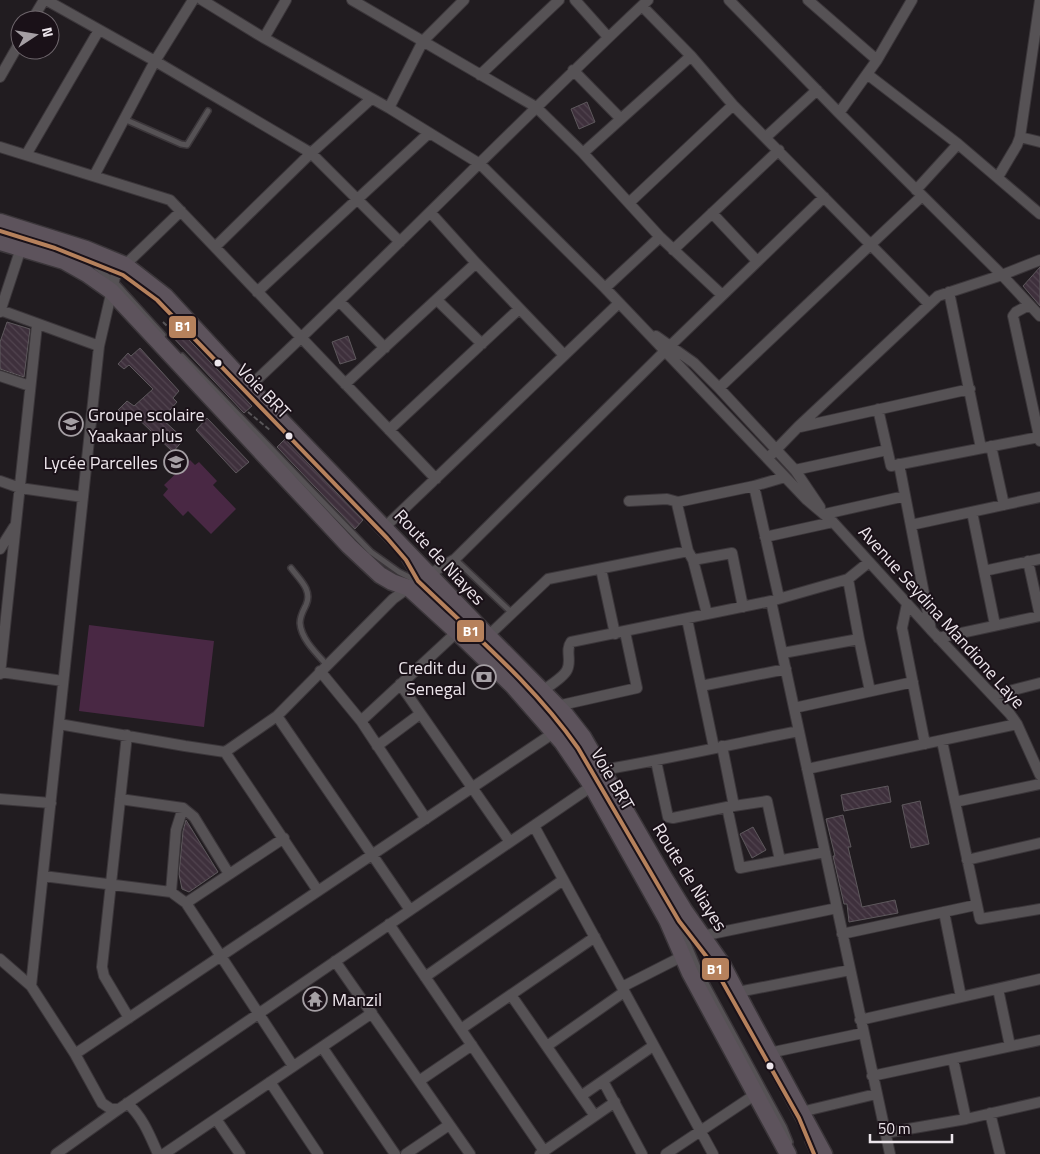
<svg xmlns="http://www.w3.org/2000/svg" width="1040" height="1154" viewBox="0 0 1040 1154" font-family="'Titillium Web',sans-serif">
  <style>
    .park { fill: #492844 }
    .building { fill: url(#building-back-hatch); stroke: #5d585c }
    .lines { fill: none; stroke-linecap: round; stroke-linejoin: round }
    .lane-casing { stroke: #3b363a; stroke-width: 8 }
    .street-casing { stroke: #3b363a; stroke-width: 12 }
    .primary-casing { stroke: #3b363a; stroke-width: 19 }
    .path { stroke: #585558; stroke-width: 2; stroke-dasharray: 5 2.5; stroke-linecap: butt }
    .lane { stroke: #565255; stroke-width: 5 }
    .street { stroke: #565255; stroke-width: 10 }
    .primary { stroke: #5d535c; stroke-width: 16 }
    .bus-1-casing { stroke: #1a1118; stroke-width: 8 }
    .bus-1 { stroke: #b6815c; stroke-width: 4 }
    .bus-dot { fill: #ece5eb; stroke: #1a1118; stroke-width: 2 }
    .labels { text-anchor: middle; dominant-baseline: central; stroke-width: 4; stroke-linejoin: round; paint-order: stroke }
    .street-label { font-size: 18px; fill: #ece5eb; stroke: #1a1118 }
    .poi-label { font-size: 18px; fill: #ece5eb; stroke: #1a1118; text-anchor: start }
    .line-badge { stroke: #1a1118; stroke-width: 2 }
    .badge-label { font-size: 14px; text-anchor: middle; font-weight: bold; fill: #fff }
  </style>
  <defs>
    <pattern id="building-back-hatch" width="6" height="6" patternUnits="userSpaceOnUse" patternTransform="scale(1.25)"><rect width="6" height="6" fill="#3e303c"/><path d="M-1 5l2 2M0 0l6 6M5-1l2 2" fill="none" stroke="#51444f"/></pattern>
  </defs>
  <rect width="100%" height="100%" fill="#211c20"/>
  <!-- park -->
  <path class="park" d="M190,460l5,5 4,-3 18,19 -4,4 23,24 -25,25 -23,-23 -5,5 -20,-21 5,-6 -4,-4z
    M89,625l125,16 -10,86 -125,-16z"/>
  <!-- building -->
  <path class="building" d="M587,102l8,20 -16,7 -8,-20z
    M1040,267v39l-17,-20z
    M7,322l23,7 -6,48 -24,-8v-27z
    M175,325l77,81 -8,7 -76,-81z
    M348,336l8,23 -16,5 -8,-22z
    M140,348l39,43 -6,7 4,4 -15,17 22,20 -11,13 -42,-40 -4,3 -9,-5 9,-9 7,5 19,-17 -24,-24 -5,4 -6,-5 10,-11 3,3z
    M207,418l42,44 -13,11 -40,-43z
    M285,439l78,81 -8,9 -78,-82z
    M888,786l3,16 -47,9 -3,-16z
    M920,801l9,43 -18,4 -9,-43z
    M843,815l8,32h-3l14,60 33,-7 3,13 -49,9 -2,-18h-3l-11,-48h2l-9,-37z
    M186,820l32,52 -29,20 -7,-3 -3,-15 4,-43z
    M753,827l13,23 -14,8 -12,-24z"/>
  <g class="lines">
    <!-- lane casing -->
    <g class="lane-casing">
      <path id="lane" d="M124,119l57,25 6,1 21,-34
        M0,231l55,17 68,27 12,7
        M97,268l19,15 47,52
        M153,296l19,19
        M182,356l189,196 28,20 18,9
        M455,559l57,54
        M405,560l13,21 90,86
        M291,568c8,11 22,22 15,37 -3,6 -6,11 -6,18 1,16 17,31 27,42
        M543,703l17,19 18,26 101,173 32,41
        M682,929l18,43 84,155 6,15
        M808,1141l6,13"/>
    </g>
    <!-- street casing -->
    <g class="street-casing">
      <path id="street" d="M46,0l109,61 156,92 89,89
        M202,0l62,38 125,70 91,56 125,124 202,212 26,22 99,109 78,83 7,10 23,51
        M352,0l184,107 47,46 77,84 62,58
        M575,0l33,37
        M729,0l110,113 163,162 38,41
        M808,0l69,60
        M642,6l49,50 42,49 196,199
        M32,20l12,-20
        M264,38l22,-38
        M573,70l47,48
        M867,74l91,70 82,70
        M480,75l79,-75
        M0,77l20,-35
        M389,108l34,-67 41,-41
        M839,113l38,-53 35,-60
        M766,137l51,-47
        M1020,137l20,5
        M0,147l170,53 266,279
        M583,153l108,-97
        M26,155l73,-125
        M94,176l61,-115 38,-61
        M998,177l19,-32 3,-8 20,-137
        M916,190l42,-46
        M630,202l103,-97
        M430,212l46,51 88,92
        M712,213l45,48
        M215,247l96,-94 60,-54
        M673,250l106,-100
        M605,288l55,-51
        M257,292l172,-159
        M949,292l32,156
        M437,300l45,44
        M340,302l45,46
        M1029,305l-13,7 -3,4 27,125
        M0,310l99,36
        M0,312l21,-64
        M656,336l38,27 25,25 76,82 25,37
        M670,346l154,-149
        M0,376l30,10
        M345,384l131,-121
        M249,387c136,-127 264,-260 399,-387
        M719,388l203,-192
        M878,409l13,57 148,-29
        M800,427l170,-38
        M389,430l130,-121
        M991,446l13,59
        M768,458l30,-31 140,-131 64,-21 38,-15
        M899,464l32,166
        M795,470l92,-20
        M0,481l20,7 63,9
        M629,501l38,-2 11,3
        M972,512l23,113
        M825,514l80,-18
        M911,525l129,-28
        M385,527l234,-224
        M765,537l68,-15
        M0,549l14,-22
        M693,560l14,54
        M1028,561l12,55
        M601,569l14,65
        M984,571l56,-12
        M779,598l-25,-112 31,-9
        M771,601l119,553
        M907,604l-5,24 23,116
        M743,607l-11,-54 -39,7 -5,-9 -11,-47 1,-2 76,-16
        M687,619l27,129
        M488,636l60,-57 140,-28
        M938,638l102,-22
        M859,639l11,52
        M783,653l76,-14 -11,-60 21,-17
        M320,671l41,50 65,98
        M0,672l63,9
        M0,674l37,-349
        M400,684l110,158
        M701,686l85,-17
        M542,691c7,-5 21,-13 25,-21 5,-9 -2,-20 4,-28l200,-41 77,-22
        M994,695l46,-12
        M557,706l80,-18 -12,-56
        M794,708l119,-26
        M277,716l133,194
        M361,721l96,-89
        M59,724l126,22 40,6 52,-36 116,-117 25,-18 37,-22 209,-207
        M127,735l-25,232 2,9 25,42
        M942,741l38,178 60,-10
        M377,746l43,-32
        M722,746l12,60
        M225,752l93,139
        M656,761l12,56 5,1 54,-11
        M807,769l210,-45
        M602,770c66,-11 131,-26 197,-39
        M0,799l51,4
        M120,799l63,9 11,9 35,57
        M955,802l85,-18
        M534,826l179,328
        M780,860l-13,-59 -40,6 13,61 85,-16
        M967,860l73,-17
        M43,876l128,16 15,11 107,163
        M171,892l5,-62 7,-22
        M186,903l98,-65
        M944,912l17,85
        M389,924l155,227
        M842,934l134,-29
        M702,936l135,-28
        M0,959l31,27 44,68 27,49 9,6h8l473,-323
        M335,961l135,193
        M425,977l138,-97
        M31,986l68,-640 16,-69 10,-12 56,-54
        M622,987l61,-31
        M998,989l12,57
        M738,992l112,-22
        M511,995l84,121
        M860,1020l180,-41
        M461,1029l134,-92
        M547,1046l77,-54
        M322,1047l73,107
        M769,1053l94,-20
        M75,1054l480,-322
        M953,1059l13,60
        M872,1076l168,-36
        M419,1081l53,-36
        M603,1081l39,73
        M270,1082l48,72
        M581,1096l72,-50
        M127,1103c16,14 23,33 31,51
        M801,1112l75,-18
        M990,1113l10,41
        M216,1119l24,35
        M885,1133l81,-14 74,-17
        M56,1154l63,-45
        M164,1154l208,-141
        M406,1154l43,-29
        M540,1154l75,-52
        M666,1154l90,-60"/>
    </g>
    <!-- primary casing -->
    <g class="primary-casing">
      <path id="primary" d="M0,222l86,27 39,16 40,31 84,91 239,249 77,78 18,23 82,142 19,31 38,54 24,46 78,144
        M0,242l64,19 23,13 24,17 238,255 31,29 12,7 17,6 48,44 56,54 49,56 30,44 75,134 23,53 98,181"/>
    </g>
    <!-- path -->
    <path class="path" d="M163,322l8,8
      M248,412l22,18"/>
    <!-- lane -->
    <use href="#lane" class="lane"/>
    <!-- street -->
    <use href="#street" class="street"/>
    <!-- primary -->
    <use href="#primary" class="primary"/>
    <!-- bus-1 casing -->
    <g class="bus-1-casing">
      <path id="bus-1" d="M0,231l55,17 68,27 34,25 230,238 19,22 12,21c55,53 116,104 160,167l101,173 34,44 86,153 15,36"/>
    </g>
    <!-- bus-1 -->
    <use href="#bus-1" class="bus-1"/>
  </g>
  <!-- icons -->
  <defs>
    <g id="school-ring" transform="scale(1.25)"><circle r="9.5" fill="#1a1118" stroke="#a59fa4" stroke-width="1.5"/><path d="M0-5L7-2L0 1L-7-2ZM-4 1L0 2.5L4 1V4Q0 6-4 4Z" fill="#a59fa4"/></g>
    <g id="bank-ring" transform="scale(1.25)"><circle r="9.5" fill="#1a1118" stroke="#a59fa4" stroke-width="1.5"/><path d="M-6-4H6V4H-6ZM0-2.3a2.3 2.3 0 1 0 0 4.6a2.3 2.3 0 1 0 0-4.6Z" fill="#a59fa4"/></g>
    <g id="temple-ring" transform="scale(1.25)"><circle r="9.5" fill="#1a1118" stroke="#a59fa4" stroke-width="1.5"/><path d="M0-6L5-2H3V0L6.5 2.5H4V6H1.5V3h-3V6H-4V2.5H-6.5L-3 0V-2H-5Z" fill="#a59fa4"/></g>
  </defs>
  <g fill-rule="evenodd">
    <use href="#school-ring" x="71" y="424"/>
    <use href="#school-ring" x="176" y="462"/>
    <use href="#bank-ring" x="484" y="677"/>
    <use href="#temple-ring" x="315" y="999"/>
  </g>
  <!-- markers -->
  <g class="bus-dot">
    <circle cx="218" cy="363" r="4.5"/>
    <circle cx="289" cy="436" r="4.5"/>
    <circle cx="770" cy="1066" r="4.5"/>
  </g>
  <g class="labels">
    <!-- street labels -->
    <g class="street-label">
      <text transform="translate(264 391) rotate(46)">Voie BRT</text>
      <text transform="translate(440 557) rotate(47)">Route de Niayes</text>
      <text transform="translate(942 617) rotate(48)">Avenue Seydina Mandione Laye</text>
      <text transform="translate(613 779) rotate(60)">Voie BRT</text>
      <text transform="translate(690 877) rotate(58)">Route de Niayes</text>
    </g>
    <!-- poi labels -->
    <g class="poi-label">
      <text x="88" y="414">Groupe scolaire<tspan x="88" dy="21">Yaakaar plus</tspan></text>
      <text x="158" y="462" text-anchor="end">Lycée Parcelles</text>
      <text x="466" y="667" text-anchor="end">Credit du<tspan x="466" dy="21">Senegal</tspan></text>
      <text x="332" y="999">Manzil</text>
    </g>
  </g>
  <g class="line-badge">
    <rect x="168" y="315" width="29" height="24" rx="5" fill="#b6815c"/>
    <rect x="456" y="619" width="29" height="24" rx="5" fill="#b6815c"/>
    <rect x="701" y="957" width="29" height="24" rx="5" fill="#b6815c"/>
  </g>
  <g class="badge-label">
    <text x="183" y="331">B1</text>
    <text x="471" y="636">B1</text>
    <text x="715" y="974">B1</text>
  </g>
  <!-- north arrow -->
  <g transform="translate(35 35) rotate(78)"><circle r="24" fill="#1a1118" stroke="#6e666c"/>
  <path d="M0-4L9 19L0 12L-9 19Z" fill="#a59fa4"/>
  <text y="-8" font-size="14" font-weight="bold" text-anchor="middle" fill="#ece5eb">N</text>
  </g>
  <!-- scale -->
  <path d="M870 1134v8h82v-8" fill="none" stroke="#ece5eb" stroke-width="2.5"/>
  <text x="878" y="1134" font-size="15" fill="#ece5eb" stroke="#1a1118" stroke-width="4" paint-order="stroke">50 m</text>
</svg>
